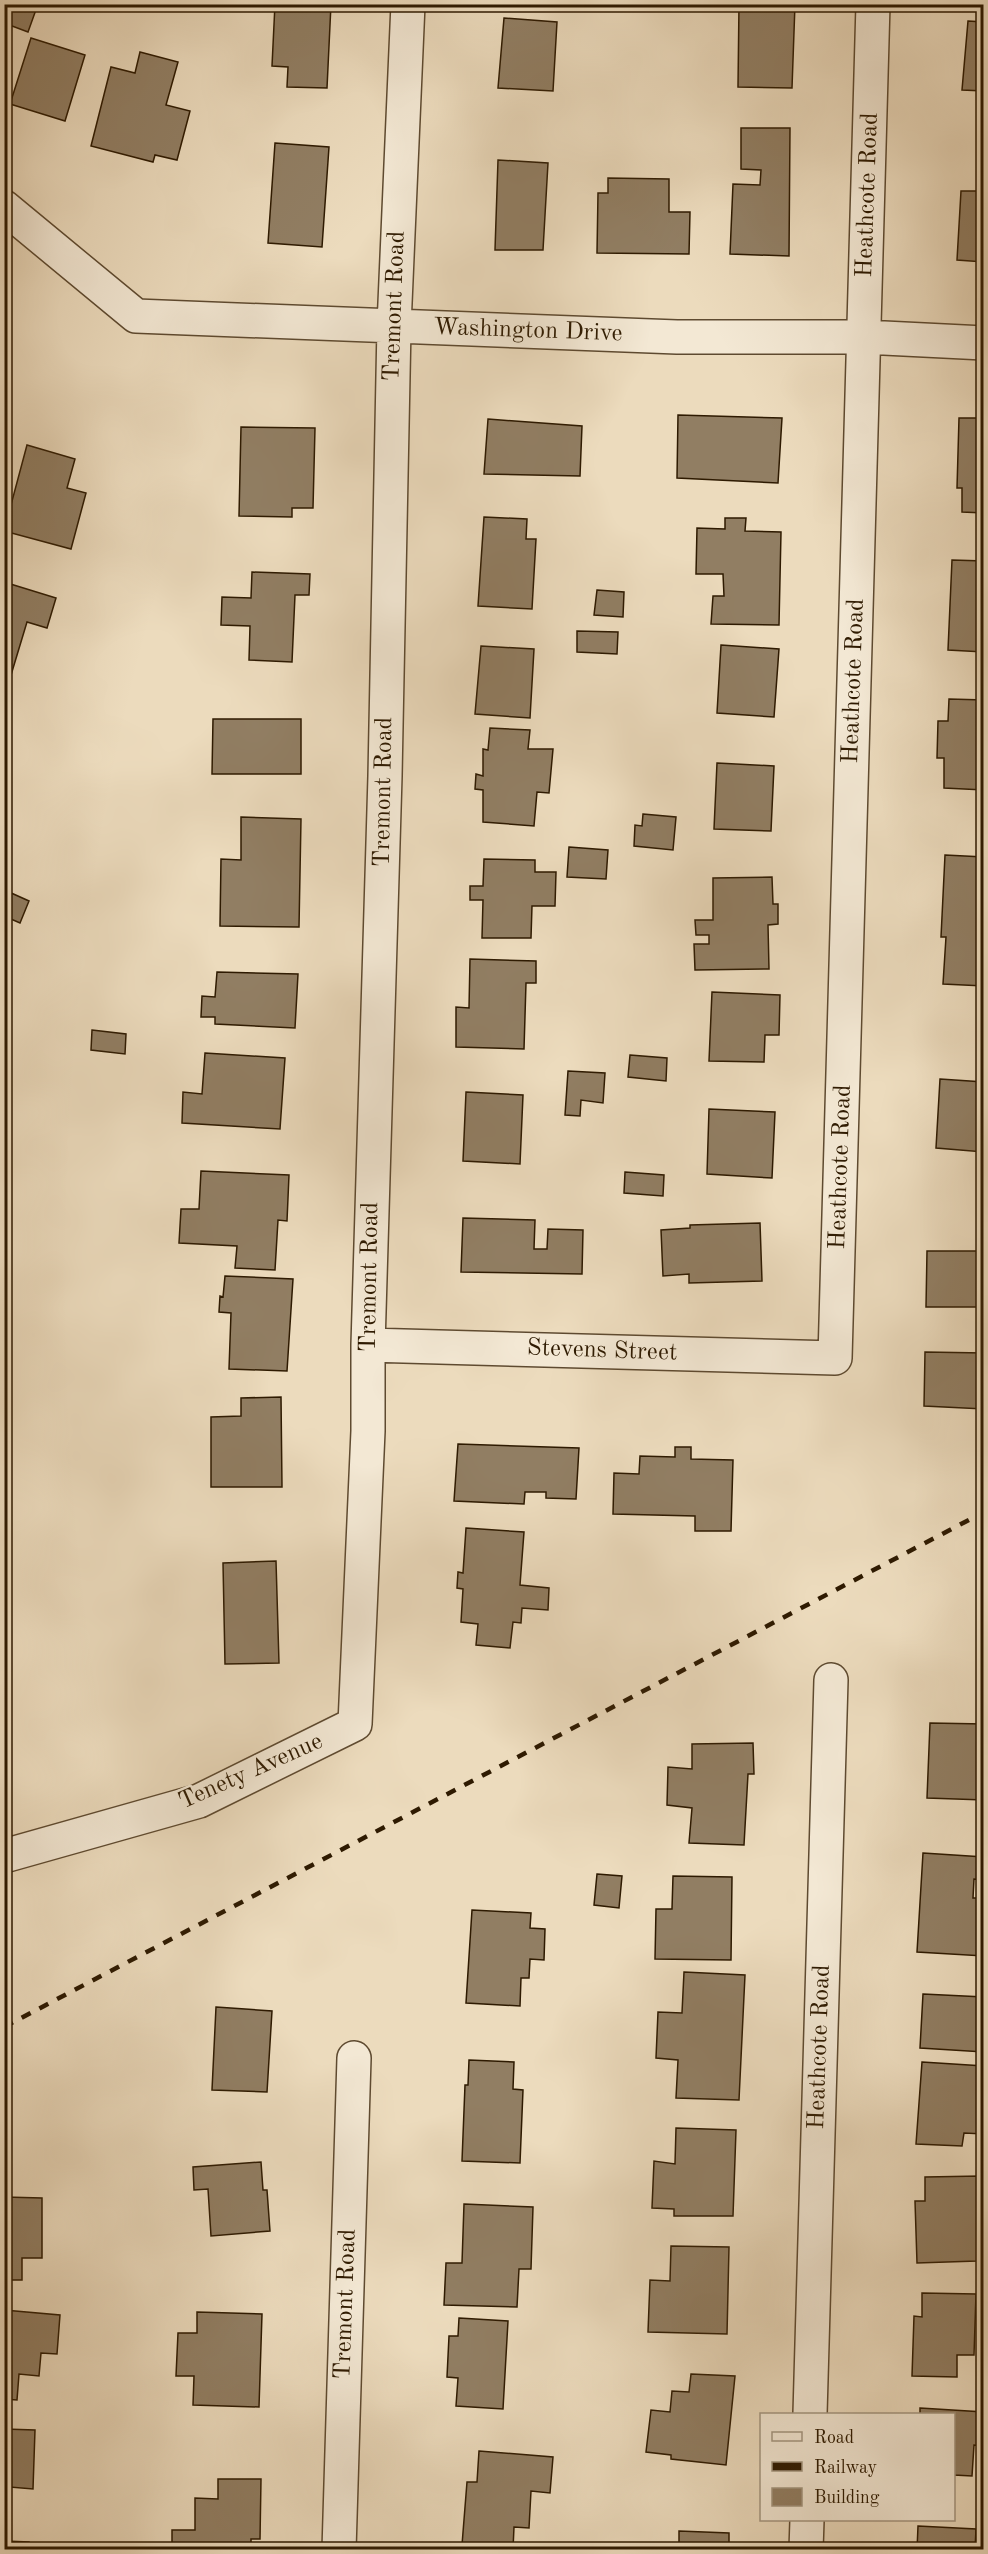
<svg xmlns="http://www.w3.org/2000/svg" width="988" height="2554" viewBox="0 0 988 2554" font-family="'Old Standard TT',serif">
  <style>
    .building { fill: #917e63; stroke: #2e1a01; stroke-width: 1.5 }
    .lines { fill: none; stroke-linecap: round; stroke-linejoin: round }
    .minor-casing { stroke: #5e4a30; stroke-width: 36 }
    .minor { stroke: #f3e8d4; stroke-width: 33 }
    .rail { stroke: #2e1a01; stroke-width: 4.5; stroke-dasharray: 10 10; stroke-linecap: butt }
    .labels { text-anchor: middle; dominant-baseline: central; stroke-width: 5; stroke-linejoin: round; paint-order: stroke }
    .street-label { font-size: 24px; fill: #2e1a01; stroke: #f3e8d4 }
  </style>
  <rect width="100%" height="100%" fill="#ecdbbd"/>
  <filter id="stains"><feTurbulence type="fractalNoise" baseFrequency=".00333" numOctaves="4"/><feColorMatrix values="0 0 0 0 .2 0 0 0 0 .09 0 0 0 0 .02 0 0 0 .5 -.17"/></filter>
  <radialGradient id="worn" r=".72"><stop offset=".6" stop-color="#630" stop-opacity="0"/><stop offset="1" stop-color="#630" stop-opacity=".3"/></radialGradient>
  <!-- building -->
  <path class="building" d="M5,4h33l-10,28 -24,-9z
    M275,4h56l-4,84 -40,-1 1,-20 -16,-1z
    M739,4h56l-3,84 -54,-1z
    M504,18l53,4 -4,69 -55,-3z
    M968,21l16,1v69l-22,-1z
    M31,38l54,17 -20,66 -55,-17z
    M140,52l38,10 -12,43 24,6 -13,49 -22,-5 -2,7 -62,-16 20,-79 24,6z
    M741,128h49l-1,128 -59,-2 3,-70 27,1 1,-15 -20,-1z
    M275,143l54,4 -7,100 -54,-4z
    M498,160l50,3 -5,87h-48z
    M977,175h7v87l-27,-2 4,-69h16z
    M608,178l61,1v33h21l-1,42 -92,-1 1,-60h10z
    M678,415l104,3 -4,65 -101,-5z
    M959,418h25v95l-22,-1v-24h-5z
    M488,419l94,7 -2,50 -96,-2z
    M241,427l74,1 -2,80h-21v9l-53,-1z
    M27,445l48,14 -8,29 19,5 -15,56 -67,-18z
    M484,517l43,2 -1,20h10l-4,70 -54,-3z
    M725,518h21l-1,13 36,1 -2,93 -68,-1 2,-28h11l-1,-22h-27l1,-46 28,1z
    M952,560l32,1v91l-36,-2z
    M252,572l58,2 -1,21h-14l-3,67 -43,-2 1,-34 -29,-1 1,-28 29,1z
    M4,582l52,16 -9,30 -20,-6 -16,53 -7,-2z
    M597,590l27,2 -1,25 -29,-2z
    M577,631l41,1 -1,22 -40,-2z
    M721,645l58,4 -5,68 -57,-4z
    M481,646l53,3 -4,69 -55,-4z
    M949,699l35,1v90l-40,-2v-30h-7l1,-37h10z
    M213,719h88v55h-89z
    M490,728l40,2 -2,19h25l-4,44 -12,-1 -3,34 -51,-4v-32l-8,-1 1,-15 7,2v-27l5,1z
    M717,763l57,3 -3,65 -57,-2z
    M643,814l33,3 -3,33 -39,-4 1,-21 7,1z
    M241,817l60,2 -2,108 -79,-1 1,-67 20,1z
    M569,847l39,3 -2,29 -39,-2z
    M945,855l39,2v129l-41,-2 3,-47h-5z
    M484,859l51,1v12h21l-1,34h-23l-1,32h-49l1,-38h-13v-14h13z
    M772,877l1,27h5v20l-10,1 1,44 -74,1 -1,-26h15v-9h-13l-1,-15h18v-42z
    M9,892l20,9 -9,22 -16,-7v-13z
    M470,959l66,2v22h-10l-2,66 -68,-2v-40l13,1z
    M217,972l81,2 -3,54 -80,-4v-7h-14l1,-21 13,1z
    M712,992l68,3 -1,40h-14l-1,27 -55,-1z
    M92,1030l34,4 -1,20 -34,-4z
    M205,1053l80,5 -5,71 -98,-6 1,-31 19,2z
    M630,1055l37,3 -1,23 -38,-4z
    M568,1071l37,2 -2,30 -22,-3 -1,16 -15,-1z
    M940,1079l44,3v70l-48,-4z
    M466,1092l57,3 -3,69 -57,-3z
    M709,1109l66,3 -3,66 -65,-4z
    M201,1171l88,4 -2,46 -9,-1 -3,50 -40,-2 2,-22 -58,-3 2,-34h18z
    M625,1172l39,3 -1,21 -39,-3z
    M463,1218l72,2 -1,29h13l1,-20 35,1 -1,44 -121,-2z
    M760,1223l2,58 -73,2v-9l-26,2 -2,-46 29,-2v-3z
    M927,1251h57v56h-58z
    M225,1276l68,3 -6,92 -58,-2 2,-56 -12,-1 1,-16 3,1z
    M925,1352l59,1v56l-60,-3z
    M281,1397l1,90h-71v-70l30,-1v-18z
    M458,1444l121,4 -3,51 -30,-1v-6h-21l-1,12 -70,-3z
    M675,1447h16v12l42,1 -2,71h-36v-15l-82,-2 1,-41 25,1 1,-18 35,1z
    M466,1528l58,4 -4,53 29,3 -1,22 -26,-2 -1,15 -8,-1 -3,26 -34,-3 2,-21 -17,-2 2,-33 -6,-1 1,-16 5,1z
    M276,1561l3,102 -54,1 -2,-101z
    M930,1723l54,1v76l-57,-2z
    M753,1743l1,31h-6l-4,71 -55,-2 3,-35 -25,-3 1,-38 24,2v-25z
    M923,1853l61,4v23l-10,-1 -1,19h11v58l-67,-4z
    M597,1874l25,2 -3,32 -25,-3z
    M673,1876l59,1 -1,83 -76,-1 1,-50h16z
    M472,1910l59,3 -1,15 15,1 -1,31 -14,-1 -1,19h-8l-1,28 -54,-3z
    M684,1972l61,3 -6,125 -63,-2 2,-38 -22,-2 2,-46 24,1z
    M923,1994l61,3v55l-64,-4z
    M216,2007l56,4 -5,81 -55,-2z
    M469,2060l45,2 -1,27 10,1 -3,73 -58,-2 3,-76h3z
    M922,2062l62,4v68l-20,-1 -2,13 -46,-2z
    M676,2128l60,2 -3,86h-59v-7l-22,-1 2,-47 21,3z
    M261,2162l2,28h4l3,41 -59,5 -3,-47 -14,1 -1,-23z
    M981,2176l3,64h-7v21l-60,2 -2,-62h10v-24z
    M4,2197l38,1v60h-20v22h-18z
    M464,2204l69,3 -2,62h-12l-2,38 -73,-2 2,-42h16z
    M671,2246l58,1 -2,87 -79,-2 2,-52 20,1z
    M922,2293l54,1 -2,61h-17v22l-45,-1 2,-60 8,1z
    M4,2310l56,5 -3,39 -16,-1 -2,23 -20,-2 -2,26 -13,-1z
    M197,2312l65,2 -3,93 -66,-2 1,-29h-18l2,-43h19z
    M459,2318l49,3 -5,88 -47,-3 2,-28 -11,-1 2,-41h9z
    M691,2374l44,2 -9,89 -55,-6v-4l-25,-3 5,-42 19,2 2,-21 17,1z
    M920,2408l64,4v34l-10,-1 -2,31 -18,-1v-61h-34z
    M4,2429l31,1 -2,59 -23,-2 -1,24h-5z
    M479,2451l74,6 -3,36 -19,-2 -2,37 -15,-1 -1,22 -51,-4 5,-63h10z
    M218,2479h43l-1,60h-9v11h-79v-20h23v-32l23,1z
    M918,2526l58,3 -1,21h-58z
    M679,2531l50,2v17h-50z
    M4,2541l25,1v8h-25z"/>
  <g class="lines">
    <!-- minor casing -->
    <g class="minor-casing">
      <path id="minor" d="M4,207l132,109 541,21h187l120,6
        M368,1345l467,13 38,-1354
        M4,1856l195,-55 156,-77 13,-293v-86l17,-569 9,-450 14,-322
        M810,2414l21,-734
        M339,2550l15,-492
        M806,2550l1,-30"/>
    </g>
    <!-- minor -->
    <use href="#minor" class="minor"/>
    <!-- rail -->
    <path class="rail" d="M4,2027l980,-515"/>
  </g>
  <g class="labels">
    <!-- street labels -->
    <g class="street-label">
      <text transform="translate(868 195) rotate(-88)">Heathcote Road</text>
      <text transform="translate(395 306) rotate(-88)">Tremont Road</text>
      <text transform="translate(528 331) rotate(2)">Washington Drive</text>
      <text transform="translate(854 681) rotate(-88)">Heathcote Road</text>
      <text transform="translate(384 792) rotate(-89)">Tremont Road</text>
      <text transform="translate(841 1167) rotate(-88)">Heathcote Road</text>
      <text transform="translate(370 1277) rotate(-89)">Tremont Road</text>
      <text transform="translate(602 1351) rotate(2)">Stevens Street</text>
      <text transform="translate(251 1772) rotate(-24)">Tenety Avenue</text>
      <text transform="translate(820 2047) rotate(-88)">Heathcote Road</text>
      <text transform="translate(346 2304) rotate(-88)">Tremont Road</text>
    </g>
  </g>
  <!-- margin -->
  <rect width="988" height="2554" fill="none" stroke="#ecdbbd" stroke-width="24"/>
  <rect x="6" y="6" width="976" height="2542" fill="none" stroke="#2e1a01" stroke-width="3"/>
  <rect x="12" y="12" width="964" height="2530" fill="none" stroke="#2e1a01" stroke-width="1.5"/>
  <!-- legend -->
  <rect x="760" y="2413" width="195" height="108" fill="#f3e8d4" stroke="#a49680" stroke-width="1.5"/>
  <rect x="772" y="2432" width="30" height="9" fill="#f3e8d4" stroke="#a49680" stroke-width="1.5"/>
  <text x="814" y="2443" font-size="18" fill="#2e1a01">Road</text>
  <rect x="772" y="2462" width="30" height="9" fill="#2e1a01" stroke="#a49680" stroke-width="1.5"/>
  <text x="814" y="2473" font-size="18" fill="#2e1a01">Railway</text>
  <rect x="772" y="2488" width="30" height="18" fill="#917e63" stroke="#a49680" stroke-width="1.5"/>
  <text x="814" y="2503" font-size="18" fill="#2e1a01">Building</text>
  <rect width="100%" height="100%" filter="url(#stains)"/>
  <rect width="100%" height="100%" fill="url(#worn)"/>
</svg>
